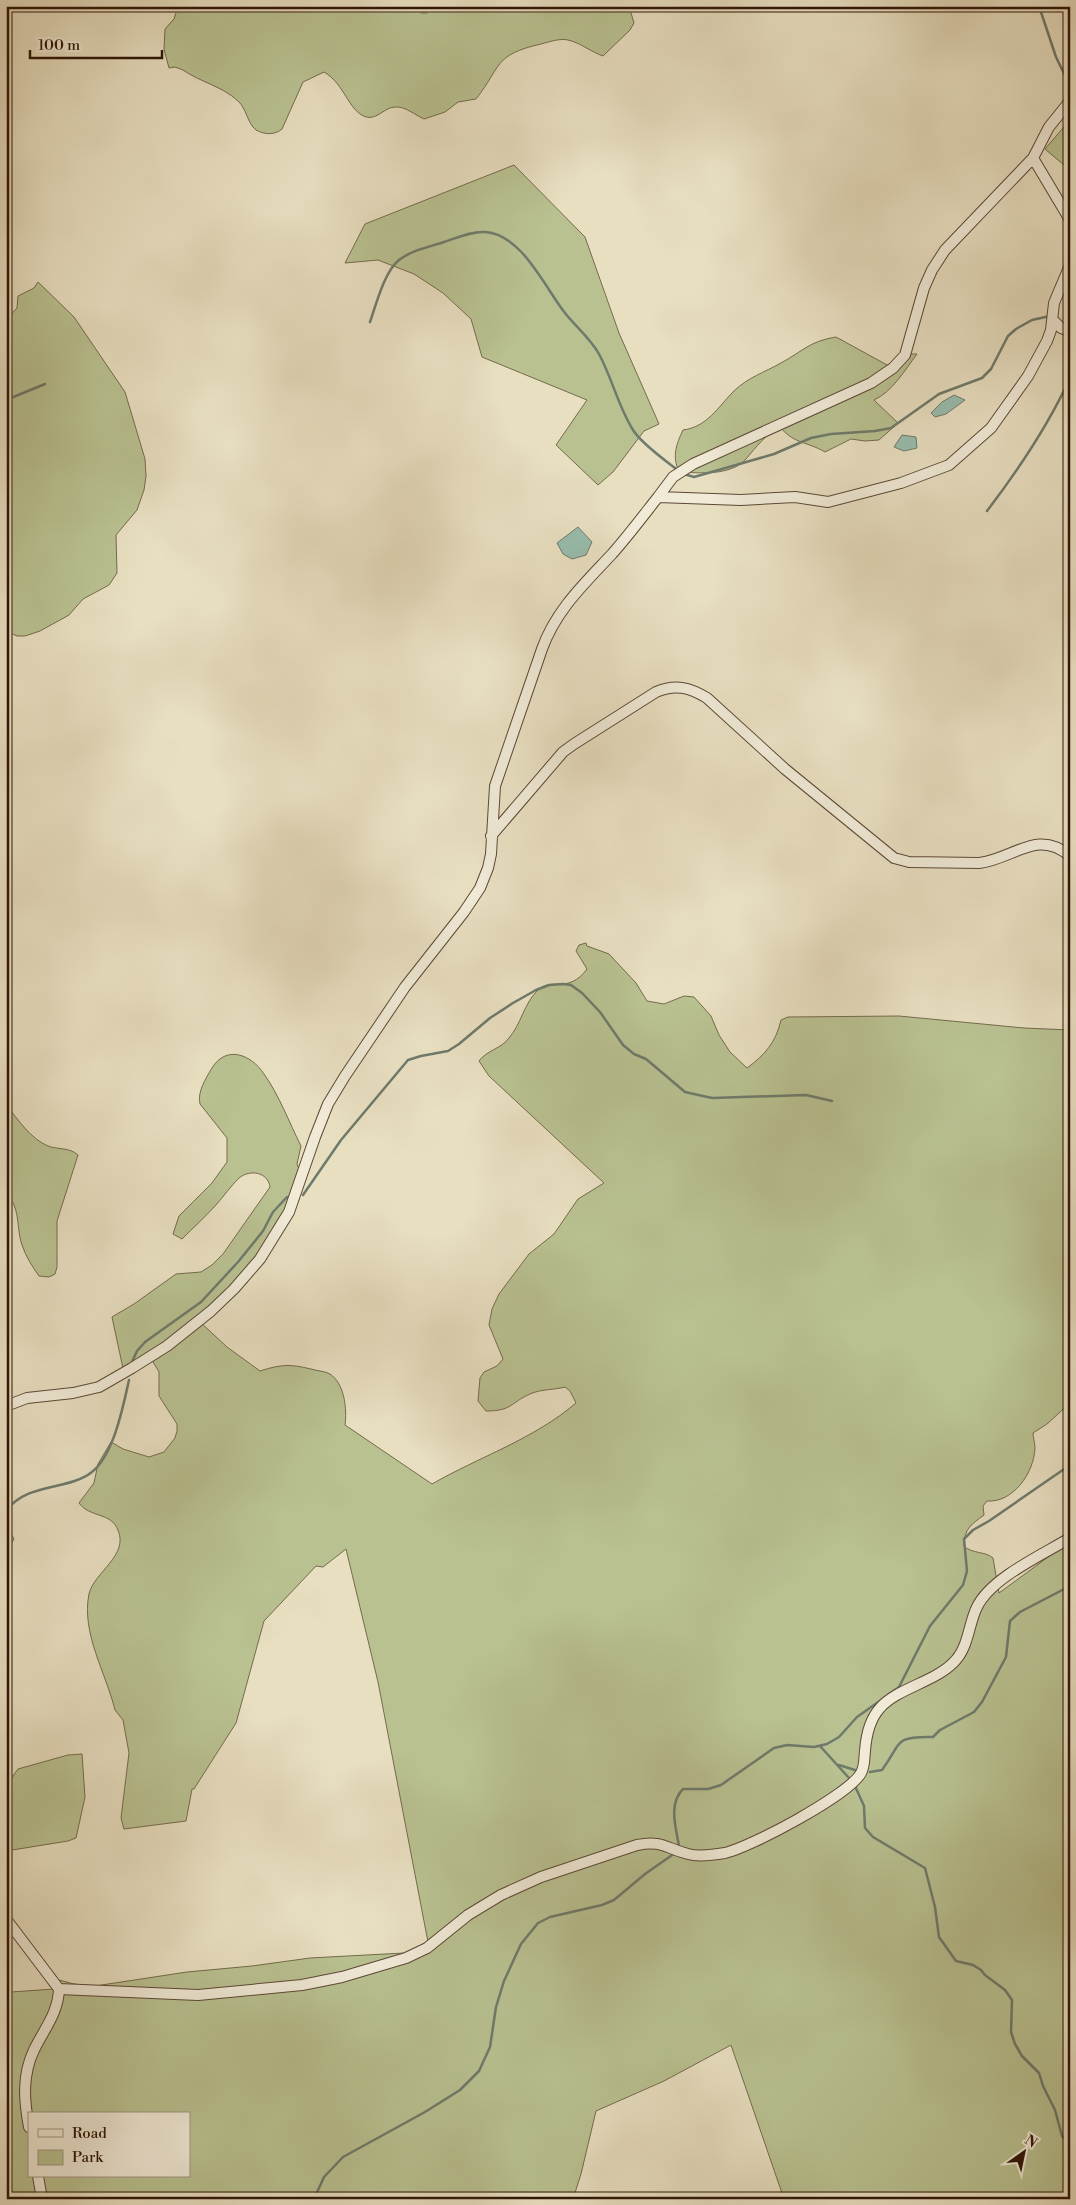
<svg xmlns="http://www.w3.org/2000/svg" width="1076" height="2205" viewBox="0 0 1076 2205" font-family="'Libre Bodoni',serif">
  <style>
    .green { fill: #b9c191; stroke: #746b4c; fill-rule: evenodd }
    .water { fill: #98bdae; stroke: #6e7a6b }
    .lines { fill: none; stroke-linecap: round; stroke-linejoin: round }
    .stream { stroke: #6e7a6b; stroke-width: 2.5 }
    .street-casing { stroke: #5c4836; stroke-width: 12 }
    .street { stroke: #f0ead7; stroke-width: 10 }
  </style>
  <rect width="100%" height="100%" fill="#e8dfc1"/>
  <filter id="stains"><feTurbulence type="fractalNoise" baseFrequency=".004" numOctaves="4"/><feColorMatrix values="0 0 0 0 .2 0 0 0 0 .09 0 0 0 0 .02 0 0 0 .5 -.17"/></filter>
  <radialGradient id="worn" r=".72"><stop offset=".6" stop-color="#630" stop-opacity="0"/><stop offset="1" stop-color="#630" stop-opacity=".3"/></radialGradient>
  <!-- green -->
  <path class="green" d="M178,6h239l-1,2 5,5h6l1,-7h201l5,17 -4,7 -27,26c-12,-4 -22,-13 -35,-16 -8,-2 -19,2 -27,4 -48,11 -39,22 -65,55l-18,3 -13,10 -21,7c-9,-4 -19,-13 -29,-12 -10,0 -18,13 -29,10 -18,-6 -21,-33 -42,-45l-21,10 -21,47c-7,6 -17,6 -26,1 -9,-7 -9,-21 -18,-29 -16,-15 -38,-19 -55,-31l-8,-3 -6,1 -5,-19 1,-20 9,-10z
    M1070,120v50l-25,-21z
    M514,165l71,72 34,96 40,91 -15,7 -31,41 -15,13 -42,-40 31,-45 -105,-43 -11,-38 -28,-26 -29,-19 -36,-14 -33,3 20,-39z
    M38,282l36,35 51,75 20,67 1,17 -2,14 -7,20 -21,25 1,38 -8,12 -26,14 -14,16 -29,16 -15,5h-8l-11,-5v-311l11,-12 1,-12 16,-8z
    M836,337l53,29 18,-12h10c-12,16 -25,38 -43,46l24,23 -19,17 -14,1 -14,-2 -26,13c-19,-11 -31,-8 -45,-25 -15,8 -23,19 -34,32 -15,17 -46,14 -67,13 -7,-16 -3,-27 4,-42 24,-3 35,-23 51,-39 13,-13 31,-19 47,-28 22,-12 29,-22 55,-26z
    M586,943l1,3 22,8 27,29 11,18 17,3 20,-8 10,1 17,19 8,19 11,17 17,16c18,-13 29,-26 34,-48l7,-3 111,-1 125,12 46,2v373l-23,21 -14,9c0,5 2,10 2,15 -1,25 -22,55 -48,53l-4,5 1,9c-12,9 -20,13 -20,31 8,8 21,5 29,12l6,35 71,-52v658h-286l-53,-154 -67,36 -68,30 -15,63 -8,25h-567v-211l5,4 43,-3 5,-9 15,4 21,2 92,-14 65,-6 58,-8 94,-5 24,-11 -50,-260 -32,-133 -23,18 -7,-1 -52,55 -28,102 -42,66h-2l-6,32 -62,8 -3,-11 8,-65 -6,-33 -8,-10c-9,-37 -34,-77 -26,-116 5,-22 40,-38 29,-64 -7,-18 -28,-12 -39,-27l15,-20 4,-19 13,-22 12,7 26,8 15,-5 11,-14 2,-7v-7l-18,-28v-24l-10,-17 -25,18 -12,-56 22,-13 42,-30 25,-2 11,-7 11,-11 47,-67c-2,-15 -20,-18 -31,-9 -8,8 -16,19 -23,27 -11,12 -23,23 -34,34l-9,-5 6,-18 33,-33 15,-21v-24l-27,-34c-3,-12 6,-26 12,-36 14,-23 39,-14 52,6 15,21 25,48 37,72l-4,18 5,12 -28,64 -75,81 28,26 33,24c22,-7 30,-7 51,-2 6,2 14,2 19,5 15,10 17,36 15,51l87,59c47,-27 102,-45 144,-81l-6,-12 -5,-4c-11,3 -24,2 -35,7 -20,9 -18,17 -44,17l-8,-10 2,-23 4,-6 13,-6 6,-7 -14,-34 3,-16 7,-15 30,-40 25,-20 24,-35 26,-16 -115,-107 -10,-15c8,-11 22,-12 30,-23 12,-14 15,-34 28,-47 14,-15 31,4 50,-22l-11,-18 3,-6zM29,2114h160v62h-160z
    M6,1104c11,15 25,35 42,42 11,4 21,1 30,9l-21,66v46l-2,7 -6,3 -10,-1c-7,-10 -13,-19 -17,-31 -6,-17 -1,-38 -16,-51z
    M6,1524l8,15 -8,14z
    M82,1754l3,43 -9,41 -8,3 -62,10c0,-25 -5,-62 12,-82l50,-14z"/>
  <!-- water -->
  <path class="water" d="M954,395l11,5 -19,14 -11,3 -4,-4 11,-11z
    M902,435l14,2 1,11 -13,3 -10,-4z
    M578,527l14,15 -6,13 -14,4 -9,-5 -6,-11z"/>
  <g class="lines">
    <!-- stream -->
    <path class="stream" d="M1039,6l17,51 14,29
      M1066,312l4,-3
      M370,322c6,-17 14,-50 29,-62 13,-10 30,-13 45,-18 13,-4 27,-11 41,-10 37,2 60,56 80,81 11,14 25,25 34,41 13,24 19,52 34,76 8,13 29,28 42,38
      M6,400l39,-16
      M684,474l10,3 35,-10 45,-13 37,-16 20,-4 44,-3 16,-3 48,-34 43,-16 9,-9 17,-33 8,-7 16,-9 18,-4
      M987,511c32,-42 61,-85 83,-133
      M303,1195l38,-55 67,-80 13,-4 27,-5 11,-7 31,-26 23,-15 23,-13 13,-5 14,-1 8,1 11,8 18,19 23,33 11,9 12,5 39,33 27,6 94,-3 26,6
      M131,1364l6,-13 8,-9 56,-40 37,-40 25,-31 10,-19 14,-15
      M6,1511c21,-29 62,-20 86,-39 22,-18 31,-65 37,-92
      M888,1695l11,-8 31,-61 33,-41 4,-14 -3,-32 9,-9 16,-9 81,-56
      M820,1746l29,32
      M839,1765l19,6
      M870,1772l12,-2c20,-27 11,-34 51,-33l7,-7 34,-18 8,-10 24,-45 4,-36 10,-9 50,-26
      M855,1786l9,20 1,22 8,9 52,31 10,39 4,30 17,24 17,4 8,5 4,5 20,15 7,10 -1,32 4,12 7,12 17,17 4,13 12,24 7,26 8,10
      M679,1846c-3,-18 -11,-42 4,-57h25l13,-4 53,-37 13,-3 27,2 13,-3 12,-7 18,-20 27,-19
      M314,2199l10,-22 19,-20 82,-45 35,-22 19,-19 11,-24 6,-40 8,-26 17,-37 17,-21 12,-6 52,-12 12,-5 31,-26 30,-21"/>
    <!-- street casing -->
    <g class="street-casing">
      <path id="street" d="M1070,101l-21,26 -16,31 37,62
        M1053,320l8,8 9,3
        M658,497l15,-20 20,-13 178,-81 22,-15 12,-13 19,-67 8,-18 13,-20 88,-92
        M491,836l72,-84 11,-8 82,-52c19,-8 33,-5 51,6l78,71 109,89 15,4 70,1c35,-4 58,-35 91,-7
        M6,1406l21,-8 46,-5 26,-6 33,-19 35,-22 44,-35 23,-22 26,-30 29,-47 26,-75 13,-33 17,-28 60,-89 59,-75 16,-24 8,-20 3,-14 4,-68 47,-137c14,-39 42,-65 70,-95 16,-18 31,-38 46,-57l83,3 54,-3 33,5 73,-19 48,-18 42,-37 37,-52 19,-35 4,-11 3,-27 16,-38
        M6,1919l53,70c-1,25 -15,40 -25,61 -12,25 -10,51 -5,77
        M59,1989l139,6 104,-10 40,-8 64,-19 21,-10 41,-33 33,-20 40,-18 96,-32c25,-5 28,3 51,9 11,3 25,1 37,-1 26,-6 124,-58 136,-80 4,-7 3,-15 4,-22 1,-14 5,-32 15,-43 16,-19 54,-26 73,-45 16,-15 15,-38 24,-56 14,-29 65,-52 93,-69
        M38,2176l4,23"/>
    </g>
    <!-- street -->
    <use href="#street" class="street"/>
  </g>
  <!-- margin -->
  <rect width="1076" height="2205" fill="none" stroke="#e8dfc1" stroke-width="25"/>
  <rect x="8" y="8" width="1061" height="2190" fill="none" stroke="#2e1507" stroke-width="2.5"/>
  <rect x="12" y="12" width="1051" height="2180" fill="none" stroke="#2e1507"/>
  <!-- legend -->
  <rect x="28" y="2112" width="162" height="65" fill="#f0ead7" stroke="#a29584"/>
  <rect x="38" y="2129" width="25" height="8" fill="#f0ead7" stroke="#a29584"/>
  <text x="72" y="2138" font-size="15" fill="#2e1507">Road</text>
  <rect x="38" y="2150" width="25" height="15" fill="#b9c191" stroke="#a29584"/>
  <text x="72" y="2162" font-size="15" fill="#2e1507">Park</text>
  <!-- north arrow -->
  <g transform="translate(1024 2152) rotate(33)" stroke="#f0ead7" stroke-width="4" paint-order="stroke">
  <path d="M0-4L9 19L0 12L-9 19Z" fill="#2e1507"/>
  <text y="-8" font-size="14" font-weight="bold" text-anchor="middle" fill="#2e1507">N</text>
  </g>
  <!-- scale -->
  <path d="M30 50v8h132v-8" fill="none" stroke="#2e1507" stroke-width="2.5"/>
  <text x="38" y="50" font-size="15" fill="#2e1507" stroke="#f0ead7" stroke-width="4" paint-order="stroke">100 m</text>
  <rect width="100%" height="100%" filter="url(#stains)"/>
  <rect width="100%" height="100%" fill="url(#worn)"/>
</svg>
